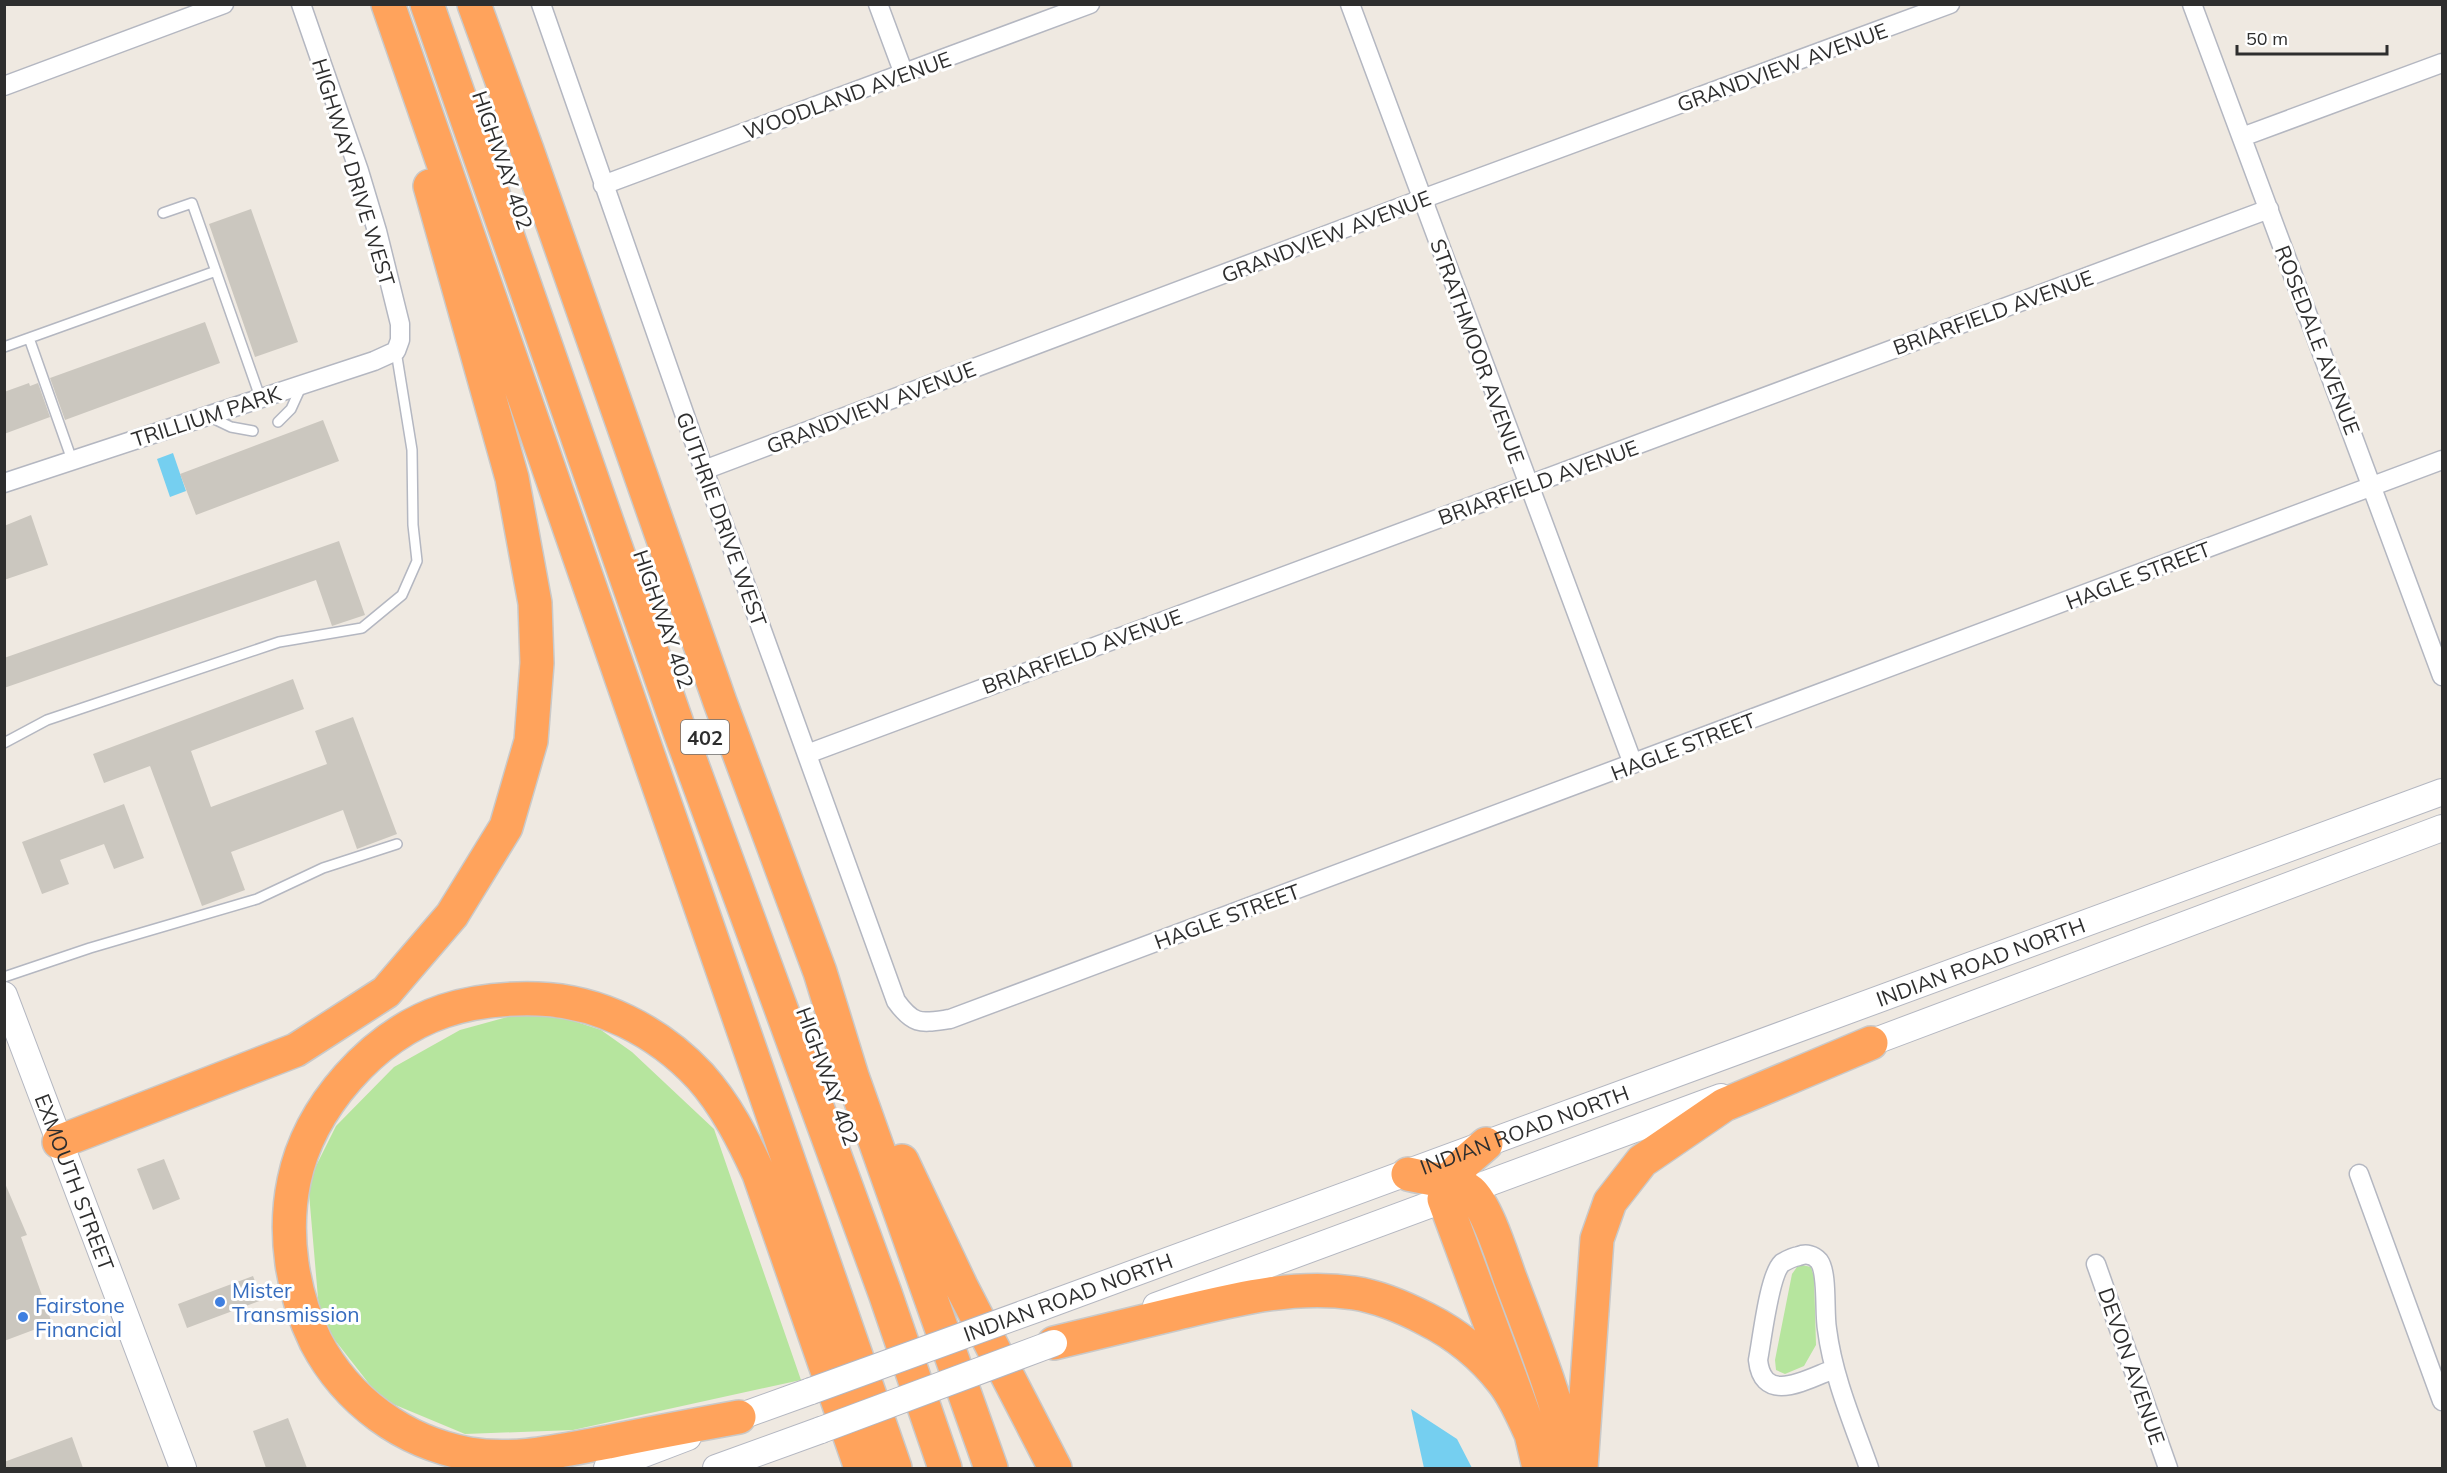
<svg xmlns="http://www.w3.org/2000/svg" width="2447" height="1473" viewBox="0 0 2447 1473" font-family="Mulish,sans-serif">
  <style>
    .green { fill: #b6e59e }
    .water { fill: #75cff0 }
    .building { fill: #cbc7bf }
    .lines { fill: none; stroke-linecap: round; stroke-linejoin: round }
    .service-casing { stroke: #b4b7c1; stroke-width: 12 }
    .minor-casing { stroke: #b4b7c1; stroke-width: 21 }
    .secondary-casing { stroke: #b4b7c1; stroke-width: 28 }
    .motorway-casing { stroke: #c9c9c9; stroke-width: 36 }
    .service { stroke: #fff; stroke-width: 9 }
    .minor { stroke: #fff; stroke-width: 18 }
    .secondary { stroke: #fff; stroke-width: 26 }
    .motorway { stroke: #ffa35c; stroke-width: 33 }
    .secondary-bridge-casing { stroke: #b4b7c1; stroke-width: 28; stroke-linecap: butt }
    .secondary-bridge { stroke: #fff; stroke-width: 26 }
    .shop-dot { fill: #3f7fe0; stroke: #fff; stroke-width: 2 }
    .labels { text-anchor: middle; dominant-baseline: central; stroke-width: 6; stroke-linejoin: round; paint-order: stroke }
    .shield { fill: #fff; stroke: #6d6d6d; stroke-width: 1.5 }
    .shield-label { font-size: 20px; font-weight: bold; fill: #2e2e2e }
    .street-label { font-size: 21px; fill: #2e2e2e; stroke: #fff }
    .shop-label { font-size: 21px; fill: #366cbe; stroke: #fff; text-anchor: start }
  </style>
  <rect width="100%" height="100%" fill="#efe9e1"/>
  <!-- green -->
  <path class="green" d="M537,1009l64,21 31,22 82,77 87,251 -228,50 -108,4 -84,-35 -61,-78 -12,-139 28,-56 58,-59 66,-37z
    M1802,1265l9,2 3,10 2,68 -12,21 -19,8 -9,-4 -1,-10 17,-86 5,-7z"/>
  <!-- water -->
  <path class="water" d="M173,453l13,38 -16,6 -13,-38z
    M1411,1409l46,30 15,29h-48z"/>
  <!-- building -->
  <path class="building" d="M251,209l47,133 -43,15 -46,-133z
    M205,322l15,41 -155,57 -15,-42z
    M29,383l1,3 8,-3 12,34 -46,17v-42z
    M323,420l16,41 -143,54 -16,-41z
    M31,515l17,50 -44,15v-54z
    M339,541l26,74 -33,11 -16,-46 -312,108v-30z
    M293,679l11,30 -113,42 20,56 116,-43 -12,-33 38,-14 44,117 -40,15 -14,-39 -112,42 14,38 -43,16 -52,-140 -46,17 -11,-29z
    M124,804l20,54 -30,11 -10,-25 -44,16 9,24 -27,10 -20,-52z
    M164,1159l16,40 -27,11 -16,-41z
    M4,1181l23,54 -6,2 31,86 -48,18z
    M253,1276l9,24 -75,28 -9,-24z
    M288,1418l19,50h-41l-13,-37z
    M72,1437l11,31h-79v-6z"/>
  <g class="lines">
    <!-- service casing -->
    <g class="service-casing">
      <path id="service" d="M163,213l29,-10 68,194
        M29,338l43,122
        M4,347l212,-76
        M208,416l23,11 22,4
        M278,422l13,-13 10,-22
        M4,743l43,-23 232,-78 83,-14 40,-33 15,-34 -4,-36 -1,-75 -16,-99
        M4,977l86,-29 167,-49 66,-31 74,-24"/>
    </g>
    <!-- minor casing -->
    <g class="minor-casing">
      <path id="minor" d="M541,4l163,466 192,531c18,25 25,22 54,18l1492,-559
        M878,4l26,70
        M1350,4l283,760
        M2192,4l250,672
        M4,86l220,-82
        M2242,137l200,-74
        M603,185l487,-181
        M704,470l718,-271 528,-195
        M4,483l370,-122 22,-10 4,-11v-16l-23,-93 -18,-60 -58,-167
        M807,754l1462,-545
        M2359,1174l83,227
        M2096,1264l72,204
        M1834,1369c-27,10 -71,37 -76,-9 4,-20 11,-85 24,-97 5,-3 11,-6 17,-7 7,-3 15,-1 20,5 9,12 5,52 8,68 6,48 26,94 42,139"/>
    </g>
    <!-- secondary casing -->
    <g class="secondary-casing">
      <g id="secondary">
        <path id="s1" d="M4,995l179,473"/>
        <path d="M1854,1049l588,-221"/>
        <path d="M1156,1306l565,-209"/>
        <path id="s2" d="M1042,1307l1400,-515"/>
        <path d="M722,1423l89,-32"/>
        <path d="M607,1468l81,-31"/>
        <path d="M716,1468l105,-38"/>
      </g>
    </g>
    <!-- motorway casing -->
    <g class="motorway-casing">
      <path id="motorway" d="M388,4l507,1464
        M427,4l253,728 205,561 60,175
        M474,4l53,146 193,552 100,270 32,104 139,392
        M59,1142l237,-92 90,-58 66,-77 54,-88 25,-86 6,-78 -2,-60 -23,-125 -82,-292
        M1486,1144c-17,15 -40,31 -42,55l87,235 8,34
        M902,1161l59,125 94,182
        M1408,1174c15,4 51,7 62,17 17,15 32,65 40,87 23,61 47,121 61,184
        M1054,1343c40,-10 80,-19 120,-29 59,-14 119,-30 180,-21 26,4 49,14 72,26 30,15 57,37 77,63 12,15 20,35 28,52
        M739,1417c-44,8 -88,16 -131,25 -46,8 -92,20 -139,12 -66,-12 -122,-53 -153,-112 -24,-49 -33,-108 -22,-161 15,-74 79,-146 150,-170 30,-10 62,-13 94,-12 61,2 120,32 162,77 26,29 43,63 59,98l102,294
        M1581,1468l16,-229 13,-37 32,-41 82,-56 147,-62"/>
    </g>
    <!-- service -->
    <use href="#service" class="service"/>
    <!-- minor -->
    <use href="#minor" class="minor"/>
    <!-- secondary -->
    <use href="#secondary" class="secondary"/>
    <!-- motorway -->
    <use href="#motorway" class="motorway"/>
    <!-- secondary-bridge casing -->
    <g class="secondary-bridge-casing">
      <path id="secondary-bridge" d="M811,1391l231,-84
        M821,1430l233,-87"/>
    </g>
    <!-- secondary-bridge -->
    <use href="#secondary-bridge" class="secondary-bridge"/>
  </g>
  <!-- markers -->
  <g class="shop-dot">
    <circle cx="220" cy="1302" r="6"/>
    <circle cx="23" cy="1317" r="6"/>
  </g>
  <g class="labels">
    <!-- shield labels -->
    <rect class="shield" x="681" y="720" width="48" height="34" rx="4.5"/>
    <g class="shield-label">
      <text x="705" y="737">402</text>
    </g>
    <!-- street labels -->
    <g class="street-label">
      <text transform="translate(1782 67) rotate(-20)">GRANDVIEW AVENUE</text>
      <text transform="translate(847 95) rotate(-20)">WOODLAND AVENUE</text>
      <text transform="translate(503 160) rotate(71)">HIGHWAY 402</text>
      <text transform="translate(354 172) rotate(73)">HIGHWAY DRIVE WEST</text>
      <text transform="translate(1326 236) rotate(-21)">GRANDVIEW AVENUE</text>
      <text transform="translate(1993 312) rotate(-20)">BRIARFIELD AVENUE</text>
      <text transform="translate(2318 340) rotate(69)">ROSEDALE AVENUE</text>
      <text transform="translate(1478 351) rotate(70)">STRATHMOOR AVENUE</text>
      <text transform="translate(871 407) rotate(-21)">GRANDVIEW AVENUE</text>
      <text transform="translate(206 416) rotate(-18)">TRILLIUM PARK</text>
      <text transform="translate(1538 482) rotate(-20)">BRIARFIELD AVENUE</text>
      <text transform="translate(722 519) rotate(70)">GUTHRIE DRIVE WEST</text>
      <text transform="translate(2138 575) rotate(-21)">HAGLE STREET</text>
      <text transform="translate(664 619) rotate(71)">HIGHWAY 402</text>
      <text transform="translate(1082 651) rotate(-20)">BRIARFIELD AVENUE</text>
      <text transform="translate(1683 746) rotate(-21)">HAGLE STREET</text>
      <text transform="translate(1227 916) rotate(-20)">HAGLE STREET</text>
      <text stroke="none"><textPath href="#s2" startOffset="1000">INDIAN ROAD NORTH</textPath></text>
      <text transform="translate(828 1076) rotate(70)">HIGHWAY 402</text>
      <text stroke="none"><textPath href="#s2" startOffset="514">INDIAN ROAD NORTH</textPath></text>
      <text stroke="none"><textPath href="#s1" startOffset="200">EXMOUTH STREET</textPath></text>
      <text transform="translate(1068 1297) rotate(-20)">INDIAN ROAD NORTH</text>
      <text transform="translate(2132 1366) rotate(71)">DEVON AVENUE</text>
    </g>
    <!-- shop labels -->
    <g class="shop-label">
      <text x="232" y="1290">Mister<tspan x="232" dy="24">Transmission</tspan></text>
      <text x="35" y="1305">Fairstone<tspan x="35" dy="24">Financial</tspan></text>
    </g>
  </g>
  <!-- border -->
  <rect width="2447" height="1473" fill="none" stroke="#2e2e2e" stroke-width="12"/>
  <!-- scale -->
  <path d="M2237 45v9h150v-9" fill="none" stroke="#2e2e2e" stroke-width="3"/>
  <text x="2246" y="45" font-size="18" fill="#2e2e2e" stroke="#ffffff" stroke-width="4.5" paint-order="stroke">50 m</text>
</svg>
